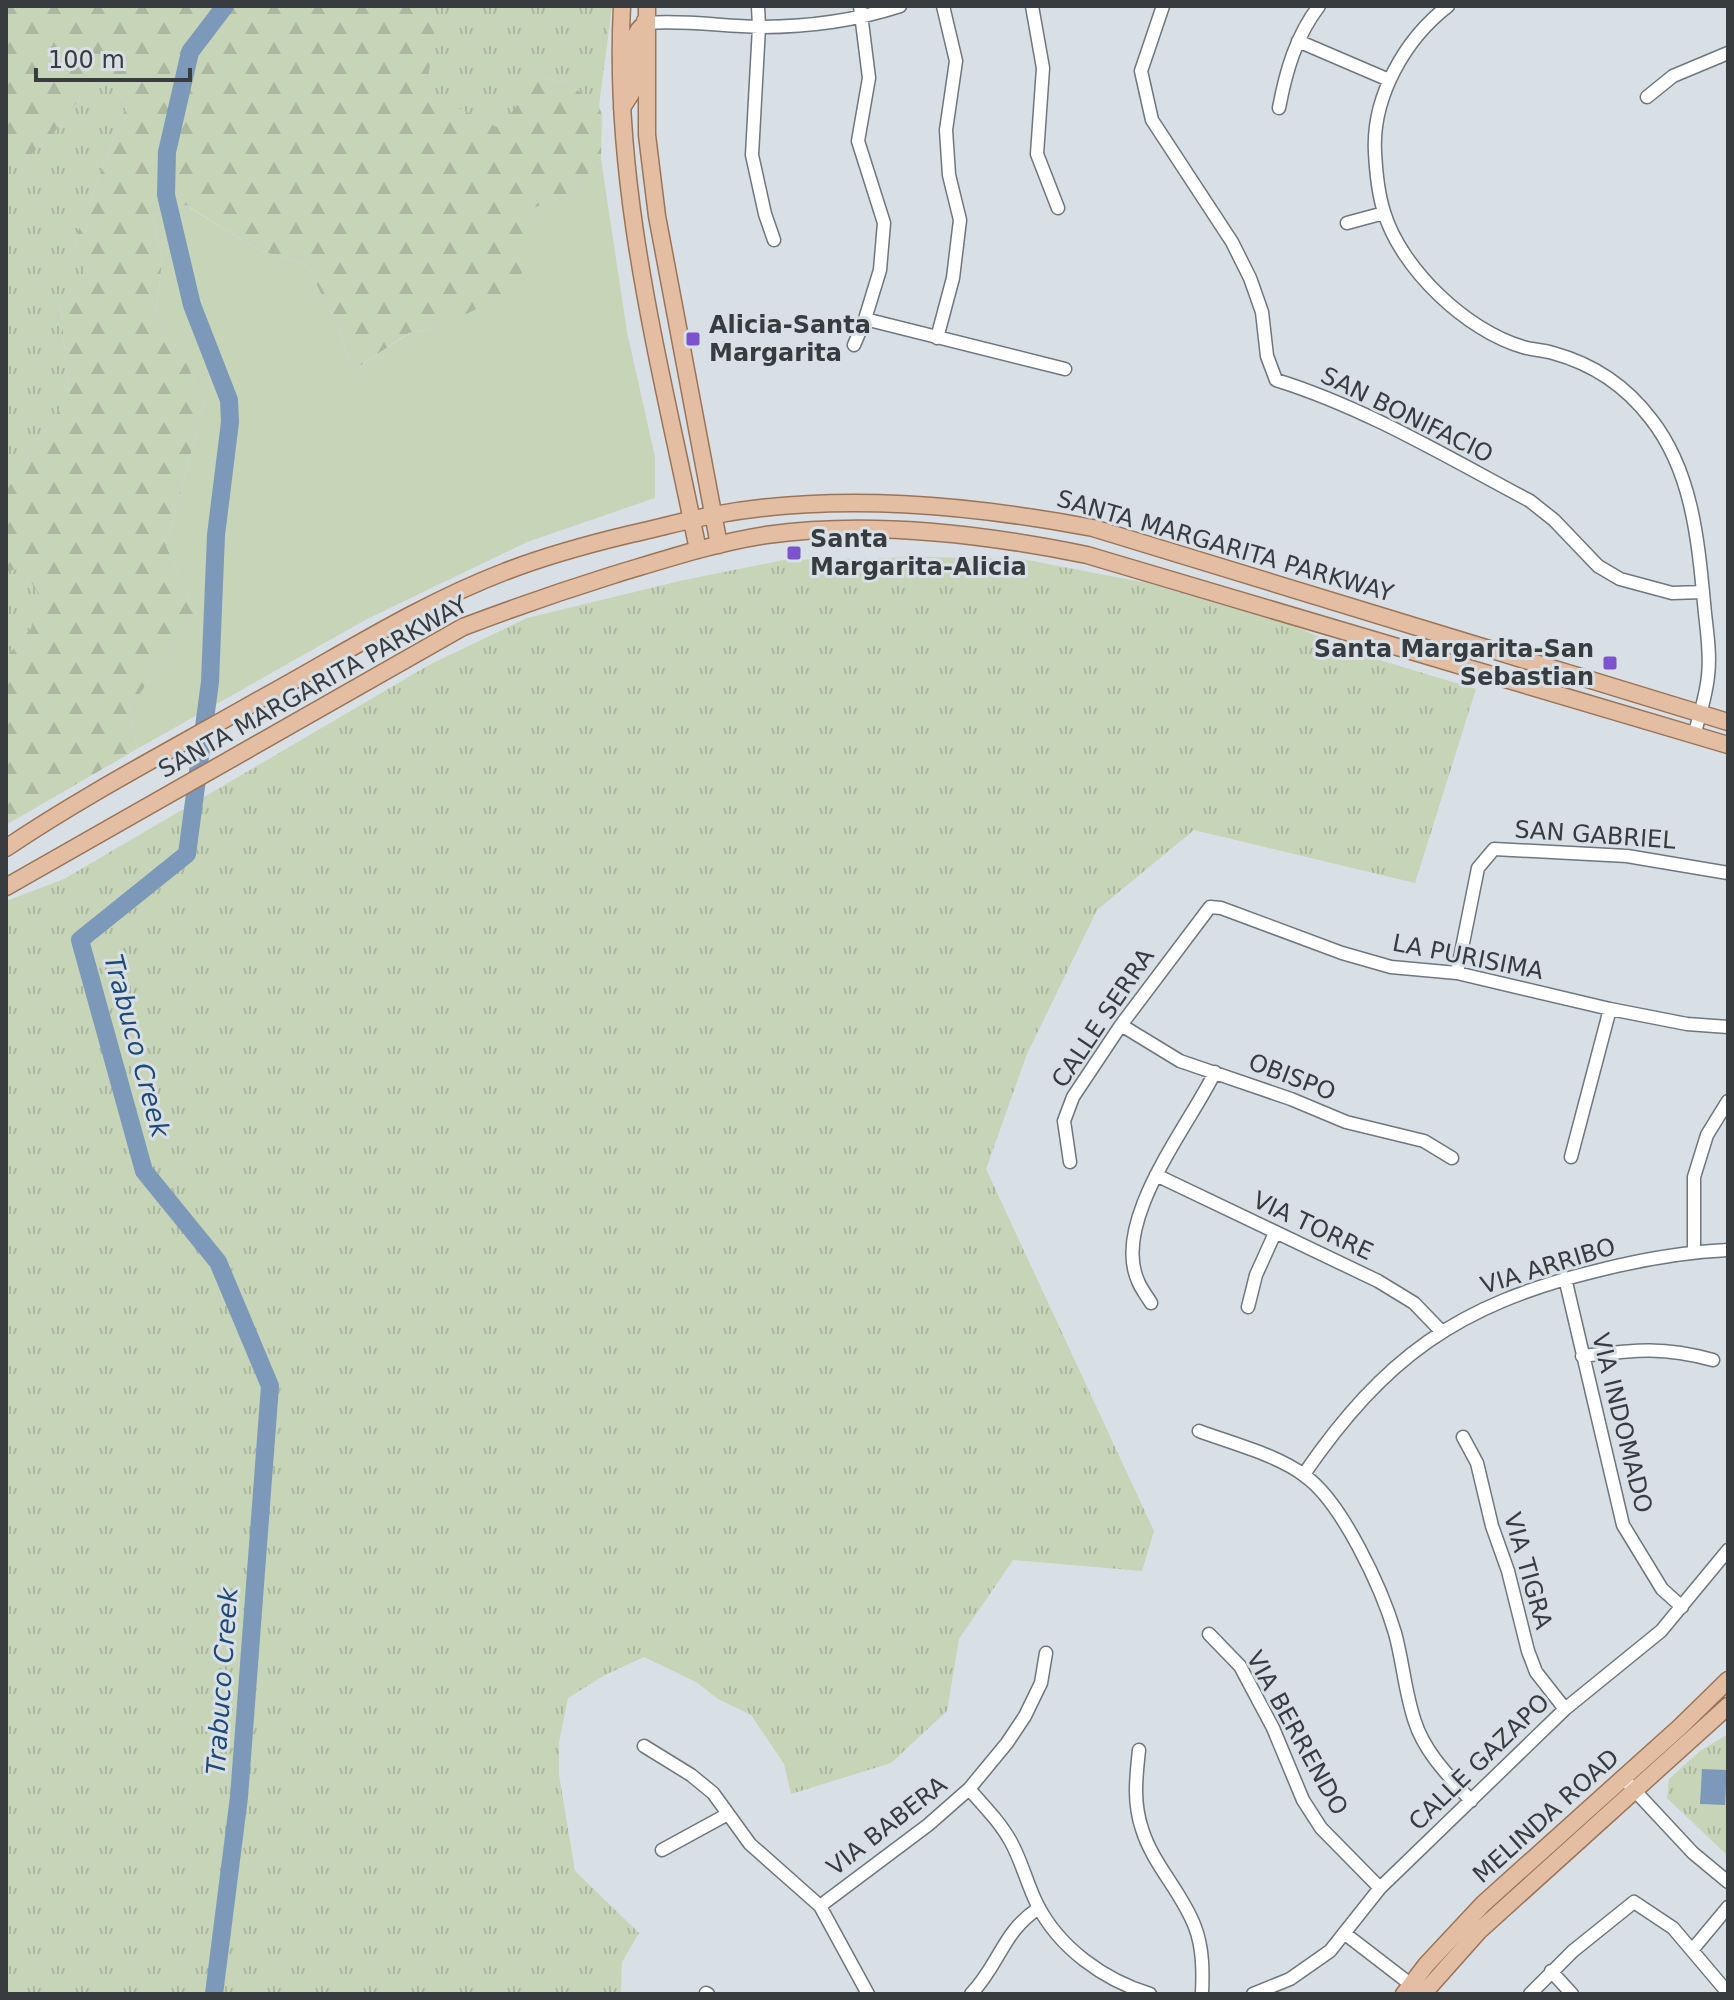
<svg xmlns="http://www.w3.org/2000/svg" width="1734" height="2000" viewBox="0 0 1734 2000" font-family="'DejaVu Sans',sans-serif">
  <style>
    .grass { fill: #c6d4b8 }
    .forest { fill: url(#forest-firs) }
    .park { fill: url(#park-tufts) }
    .water { fill: #7c99ba }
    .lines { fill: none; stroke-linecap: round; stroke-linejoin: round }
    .river { stroke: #7c99ba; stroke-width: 18 }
    .minor-casing { stroke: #6f767c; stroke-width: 15 }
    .major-casing { stroke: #9b7458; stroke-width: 19 }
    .minor { stroke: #fff; stroke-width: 12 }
    .major { stroke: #e3bea3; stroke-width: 16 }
    .poi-dot { fill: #7c53cc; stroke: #d8e0e6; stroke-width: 3 }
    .labels { text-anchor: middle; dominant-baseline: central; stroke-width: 6; stroke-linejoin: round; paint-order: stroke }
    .poi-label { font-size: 24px; font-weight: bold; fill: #393c3e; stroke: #d8e0e6; text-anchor: start }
    .street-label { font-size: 24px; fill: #393c3e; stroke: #d8e0e6 }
    .water-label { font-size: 26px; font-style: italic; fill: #1f4976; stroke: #d8e0e6 }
  </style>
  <defs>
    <pattern id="forest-firs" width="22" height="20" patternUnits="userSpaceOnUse" patternTransform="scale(2)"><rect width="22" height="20" fill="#c6d4b8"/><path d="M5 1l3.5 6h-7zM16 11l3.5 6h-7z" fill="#abb79f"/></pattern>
    <pattern id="park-tufts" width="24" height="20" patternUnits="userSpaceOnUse" patternTransform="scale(2)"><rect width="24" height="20" fill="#c6d4b8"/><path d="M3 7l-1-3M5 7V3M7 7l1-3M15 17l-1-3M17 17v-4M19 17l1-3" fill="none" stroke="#abb79f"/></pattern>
  </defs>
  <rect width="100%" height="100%" fill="#d8e0e6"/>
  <!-- grass -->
  <path class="grass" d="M601,159l26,173 28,125v41l-128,44 -160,77 -230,130 -8,-40 67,-96 -30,-67 38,-141 -16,-39 -32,-51 6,-54 -9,-45 32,-11 74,45 47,15 33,62 13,44 58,-38 31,-6 85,-116 47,-19z"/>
  <!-- forest -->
  <path class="forest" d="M6,6h419l12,10 103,61 28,6 31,23 3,9 -1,44 -28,33 -47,19 -5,75 -80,41 -32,6 -57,38 -13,-44 -33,-62 -47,-15 -73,-45 -33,11 9,45 -6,54 32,51 16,39 -38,141 30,67 -67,96 8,40 -131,76v-168l25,-29 -10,-61 -15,6v-82l63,-97 -9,-93 25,-27 -10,-35 52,-135 -28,-31 -45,60 -37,35 -11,-28z"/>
  <!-- park -->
  <path class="park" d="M425,6h187l-13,100 -31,-23 -28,-6 -41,51 -73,-36 11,-76z
    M99,73l28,31 -52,135 11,35 -26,27 9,93 -63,97v-351l12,27 36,-34z
    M927,557l95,2 125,24 147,43 59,26 123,37 -61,194 -221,-53 -97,80 -70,144 -41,115 168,362 -12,40 -129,-11 -54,79 -12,72 -56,52 -100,31 -7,-30 -33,-49 -33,-16 -22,-17 -52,-25 -39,18 -37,23 -9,44v33l16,96 64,62 -17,29 -1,32h-615v-1093l58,-22 365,-214 98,-47 157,-38 100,-20z
    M21,567l19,29 -9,32 -25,29v-84z
    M1728,1734v122l-61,-58 2,-19 31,-28z"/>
  <!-- water -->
  <path class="water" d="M1702,1769l25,1 -2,35 -25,-1z"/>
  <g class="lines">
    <!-- river -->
    <path class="river" d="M214,1994l25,-197 31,-411 -52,-124 -74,-91 -64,-231 107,-86 23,-172 6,-147 14,-113 -1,-22 -37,-95 -26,-110 1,-43 23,-100 35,-46"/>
    <!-- minor casing -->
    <g class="minor-casing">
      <path id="minor" d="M758,6l1,21 -7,128 13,59 9,26
        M1032,6l11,62 -6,86 21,54
        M1163,6l-22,65 11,49 80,122 18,36 12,34 5,44 9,24c90,28 171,77 254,121l24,19 44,46 22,13 52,14 31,-1
        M1448,6c-43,33 -76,91 -73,146 1,20 3,41 9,60 17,57 83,119 139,135 10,3 20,3 30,6 40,11 73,33 98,66 41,52 47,121 53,184 2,24 7,49 4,73 -2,20 -8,39 -14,59
        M647,23c37,-3 74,3 112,4 48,0 95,-6 141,-21
        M1298,41l91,39
        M1647,97l26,-21 55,-23
        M1279,108c7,-37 17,-72 40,-102
        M1347,223l37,-10
        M865,319l200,50
        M937,338l16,-60 7,-58 -11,-45 -3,-45 10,-69 -13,-55
        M854,345l11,-26 15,-49 4,-47 -26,-82 11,-63 -9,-72
        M1457,973l21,-105 16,-19 133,7 101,17
        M1121,1025l59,36 111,38 55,23 78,19 28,17
        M1571,1157l39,-148
        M1070,1162l-6,-41 9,-24 48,-72 89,-118 11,1 121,45 49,14 66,6 153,36 77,15 41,3
        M1156,1175l222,106 36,22 27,28
        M1694,1251v-74l13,-42 21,-34
        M1565,1278l58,247 39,64 20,18
        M1151,1303c-4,-7 -10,-14 -13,-22 -27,-60 51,-155 77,-209
        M1248,1307l8,-32 19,-42
        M1582,1356c52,-6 80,-10 131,4
        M1199,1431c32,12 79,24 106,45 37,26 77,113 90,157 8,29 10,60 20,89 10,31 35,55 56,79
        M1463,1437l14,26 15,63 16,45 20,80 8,21 29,37
        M1304,1474c81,-117 153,-169 292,-203 43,-11 87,-19 132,-21
        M1209,1634l31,32 33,62 30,72 18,28 59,60
        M644,1746l47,29 22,18 37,51 70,62 48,88
        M1139,1750c-3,28 -6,52 3,79 11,36 40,63 53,98 8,21 8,44 7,67
        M1623,1778l70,75 35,29
        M969,1789c15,17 31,33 42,53 11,20 16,42 26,62 22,44 67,76 113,90
        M662,1850l66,-36
        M820,1906l108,-81 41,-36 38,-46 18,-27 16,-33 5,-30
        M1344,1933l74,57
        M1693,1949l35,-42
        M1551,1971l21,23
        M706,1993l2,1
        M971,1994c29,-30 31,-62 68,-86
        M1253,1994l37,-15 40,-28 50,-63 185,-179 96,-78 67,-81
        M1530,1994l43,-43 61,-49 39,26 55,65"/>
    </g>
    <!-- major casing -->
    <g class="major-casing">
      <path id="major" d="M622,6c-10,184 40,365 76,544
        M647,6v129l10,81 62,329
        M622,108c4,-7 11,-16 13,-23 4,-21 -11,-50 12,-62l-2,-2
        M6,848c80,-54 167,-99 251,-147 81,-44 161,-96 247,-129 41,-16 85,-28 127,-38 28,-6 55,-14 83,-19 124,-23 257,-10 379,13l635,194
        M6,887l457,-260c50,-19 99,-36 150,-52 50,-15 101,-32 153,-40 105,-15 218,-1 321,20l641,190
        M1404,1994l22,-29 57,-61 197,-177 48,-47
        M1423,1994l56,-63 249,-225"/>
    </g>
    <!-- minor -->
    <use href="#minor" class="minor"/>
    <!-- major -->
    <use href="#major" class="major"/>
  </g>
  <!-- markers -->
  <g class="poi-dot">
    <rect x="685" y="331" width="16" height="16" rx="4"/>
    <rect x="786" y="545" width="16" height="16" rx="4"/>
    <rect x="1602" y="655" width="16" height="16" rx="4"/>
  </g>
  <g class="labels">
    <!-- poi labels -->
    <g class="poi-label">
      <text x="709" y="325">Alicia-Santa<tspan x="709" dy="28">Margarita</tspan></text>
      <text x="810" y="539">Santa<tspan x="810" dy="28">Margarita-Alicia</tspan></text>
      <text x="1594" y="649" text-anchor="end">Santa Margarita-San<tspan x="1594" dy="28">Sebastian</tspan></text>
    </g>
    <!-- street labels -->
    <g class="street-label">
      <text transform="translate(1407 415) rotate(26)">SAN BONIFACIO</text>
      <text transform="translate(1225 546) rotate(16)">SANTA MARGARITA PARKWAY</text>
      <text transform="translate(313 687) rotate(-29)">SANTA MARGARITA PARKWAY</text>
      <text transform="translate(1595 835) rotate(4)">SAN GABRIEL</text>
      <text transform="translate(1468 957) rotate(11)">LA PURISIMA</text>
      <text transform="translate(1103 1018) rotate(-56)">CALLE SERRA</text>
      <text transform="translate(1292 1077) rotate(21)">OBISPO</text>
      <text transform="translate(1313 1226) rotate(25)">VIA TORRE</text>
      <text transform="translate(1548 1266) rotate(-17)">VIA ARRIBO</text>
      <text transform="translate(1622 1423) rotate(76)">VIA INDOMADO</text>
      <text transform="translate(1528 1571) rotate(74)">VIA TIGRA</text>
      <text transform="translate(1297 1733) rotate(61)">VIA BERRENDO</text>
      <text transform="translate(1479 1762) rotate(-44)">CALLE GAZAPO</text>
      <text transform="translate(1546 1816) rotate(-42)">MELINDA ROAD</text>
      <text transform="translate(887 1826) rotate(-38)">VIA BABERA</text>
    </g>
    <!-- water labels -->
    <g class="water-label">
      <text transform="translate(137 1046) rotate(75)">Trabuco Creek</text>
      <text transform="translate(222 1681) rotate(-86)">Trabuco Creek</text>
    </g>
  </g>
  <!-- border -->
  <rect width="1734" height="2000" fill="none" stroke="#393c3e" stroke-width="16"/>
  <!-- scale -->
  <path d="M36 68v12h154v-12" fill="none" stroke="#393c3e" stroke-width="4"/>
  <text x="48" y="68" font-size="24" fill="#393c3e" stroke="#d8e0e6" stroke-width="6" paint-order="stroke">100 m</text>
</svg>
